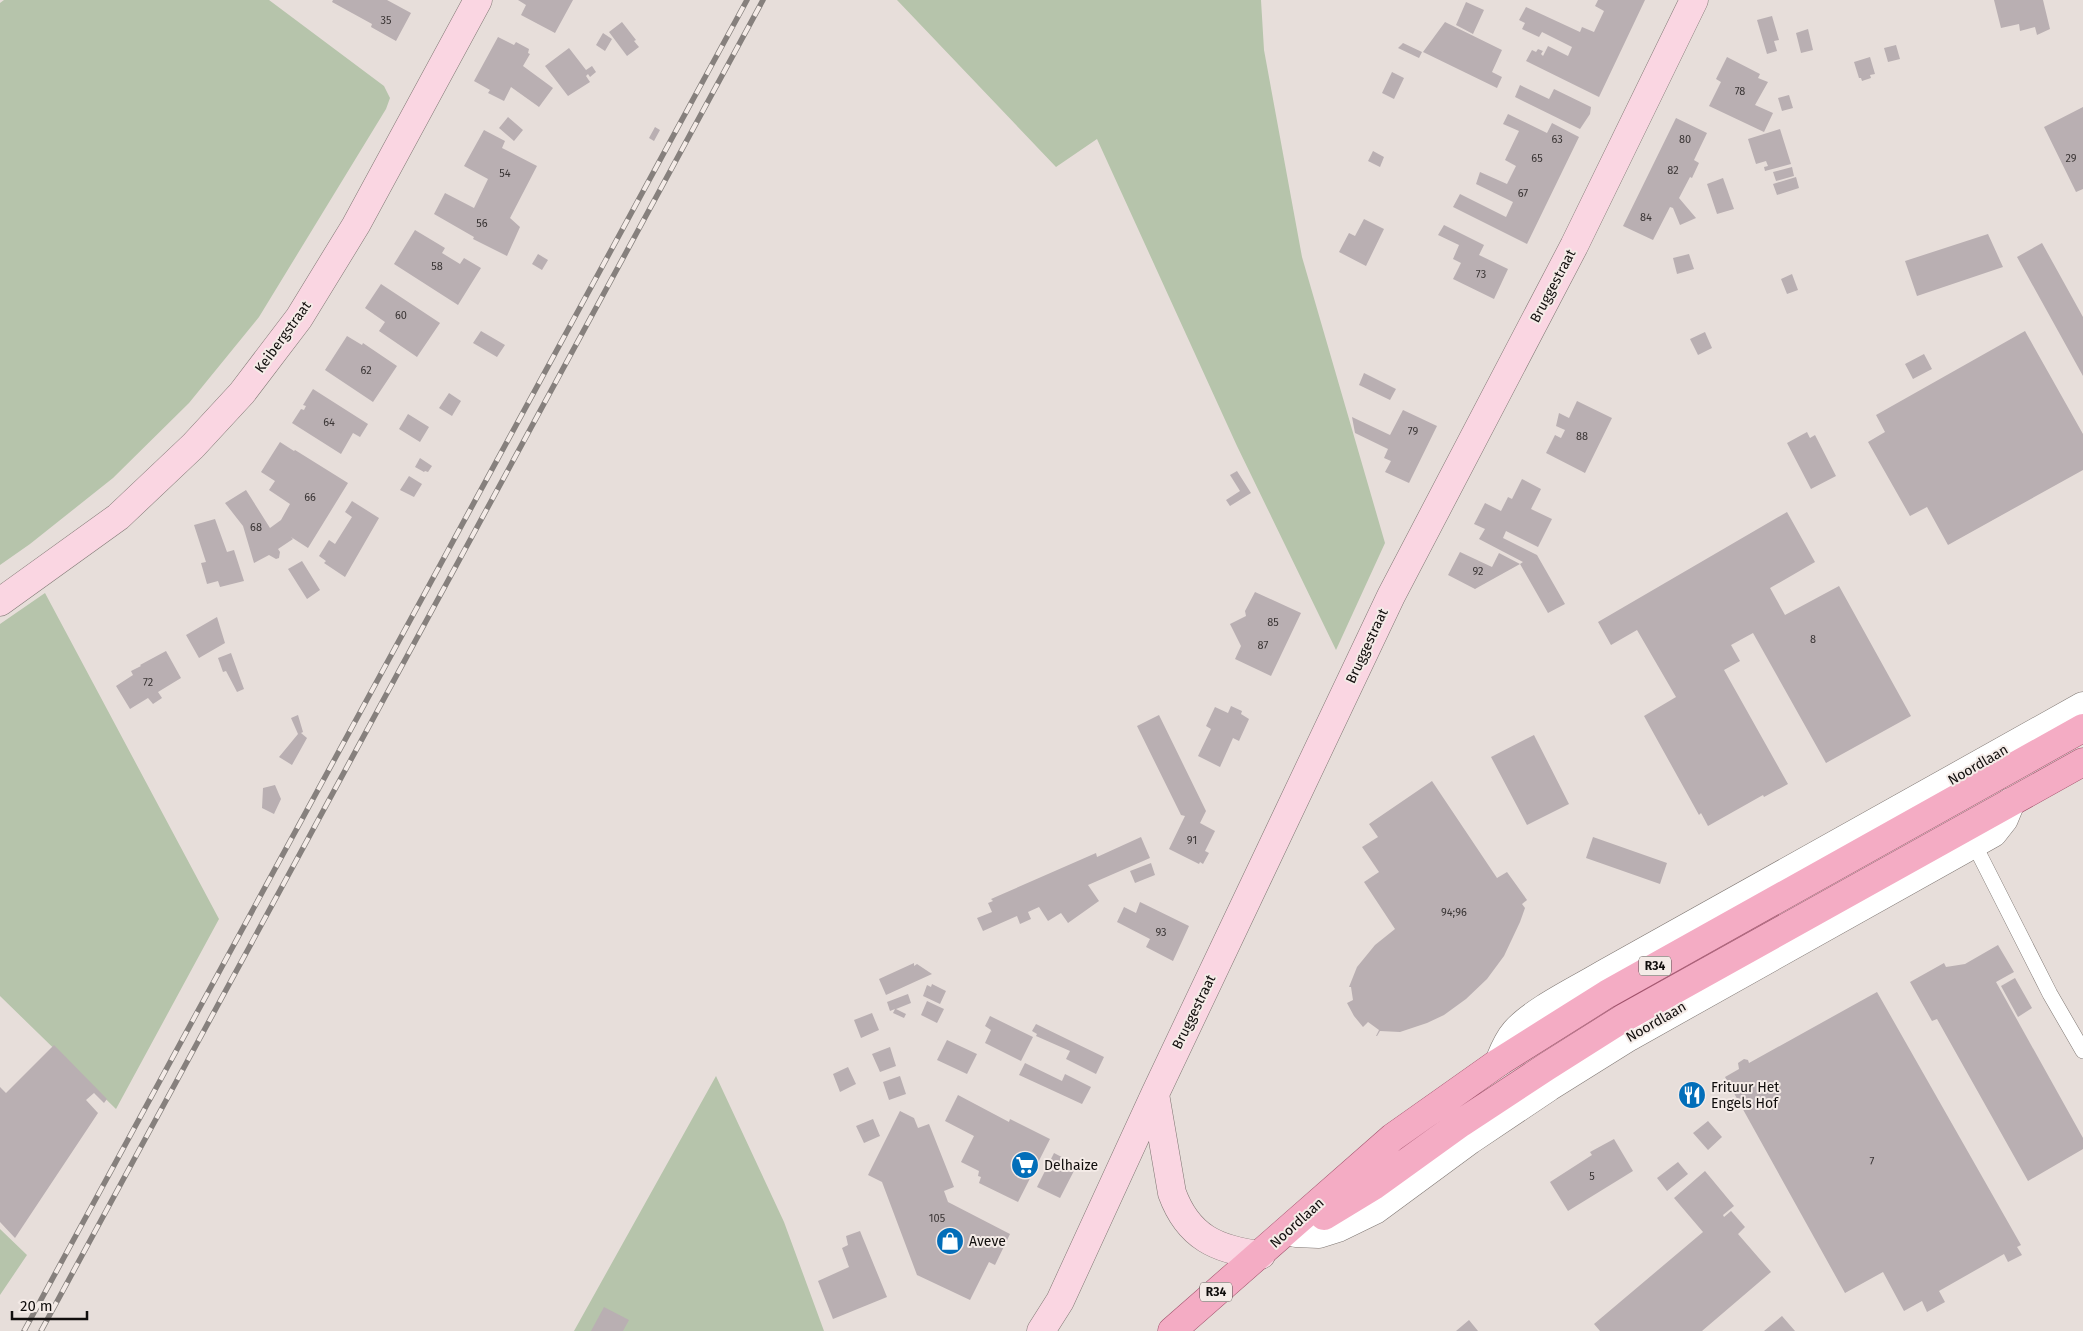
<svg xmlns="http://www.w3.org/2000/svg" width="2083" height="1331" viewBox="0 0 2083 1331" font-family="'Fira Sans',sans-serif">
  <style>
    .green { fill: #b6c4ab }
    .building { fill: #b9afb2 }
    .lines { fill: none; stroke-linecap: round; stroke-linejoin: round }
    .lane-casing { stroke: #7f7773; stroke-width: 16 }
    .street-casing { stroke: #7f7773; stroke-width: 29 }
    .secondary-casing { stroke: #7f7773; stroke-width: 29 }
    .primary-casing { stroke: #a0516b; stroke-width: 29 }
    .lane { stroke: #fff; stroke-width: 15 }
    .street { stroke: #fff; stroke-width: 28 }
    .secondary { stroke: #fad6e2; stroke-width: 28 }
    .primary { stroke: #f4acc4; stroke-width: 28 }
    .rail-casing { stroke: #86807d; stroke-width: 5.5 }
    .rail { stroke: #f4ebe7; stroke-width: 4; stroke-dasharray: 11; stroke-linecap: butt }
    .labels { text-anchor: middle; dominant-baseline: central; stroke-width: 4; stroke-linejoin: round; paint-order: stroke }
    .number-label { font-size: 11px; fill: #3b3636 }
    .shield { fill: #f4ebe7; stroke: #55504e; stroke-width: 1 }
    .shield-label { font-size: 12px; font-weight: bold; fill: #110e0d }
    .street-label { font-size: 14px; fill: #110e0d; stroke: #f4ebe7 }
    .poi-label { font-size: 14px; fill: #110e0d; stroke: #f4ebe7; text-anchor: start }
  </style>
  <rect width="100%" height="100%" fill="#e7deda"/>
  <!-- green -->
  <path class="green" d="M4,0h265l115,86 6,12 -4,11 -127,208 -70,86 -76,75 -83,66 -30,21v-562z
    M897,0h364l3,50 38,207 83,286 -49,107 -99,-204 -140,-307 -41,28z
    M45,593l174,326 -103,190 -116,-113v-372z
    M716,1076l68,146 40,109h-250z
    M0,1229l27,26 -27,40z"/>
  <!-- building -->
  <path class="building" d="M333,0h54l24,13 -15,28 -25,-14 1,-3 -40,-22z
    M518,0h55l-18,33 -34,-18 5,-10z
    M1598,0h47l-46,97 -73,-36 6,-11 4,2 2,-3 5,2 -2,3 2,2 5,-10 20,10 4,-9 -30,-15 -3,5 -17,-8 3,-6 -6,-3 7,-13 54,25 2,-5 12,5 10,-21 -9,-5z
    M1994,0h49l7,29 -13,6 -2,-8 -15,4 -1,-7 -18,4z
    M1466,2l18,8 -11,24 -17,-9z
    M1772,16l7,24 -5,1 3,10 -10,3 -10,-34z
    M622,22l14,18 -2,1 5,6 -12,9 -18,-24z
    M1445,22l57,28 -10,22 10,5 -5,11 -74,-36z
    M1808,29l5,21 -12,3 -5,-20z
    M603,33l9,6 -7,12 -9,-6z
    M498,37l16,8 2,-3 13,7 -1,4 2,1 -7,12 30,22 -14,19 -28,-20 -7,14 -16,-8 2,-3 -16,-9z
    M1403,43l19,9 -3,6 -21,-10z
    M1896,45l4,14 -12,3 -4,-14z
    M569,48l17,22 6,-4 4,6 -6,5 -2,-3 -2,2 4,6 -22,14 -23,-30z
    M1727,57l33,17 -2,4 10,4 -13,23 18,8 -9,19 -55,-26 12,-24 -5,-3z
    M1870,57l5,17 -5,1 1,3 -9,3 -1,-3h-2l-5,-16z
    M1392,72l12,6 -10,21 -12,-6z
    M1520,85l29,14 5,-10 37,18 -1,7 -10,15 -65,-32z
    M1789,95l4,13 -11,3 -4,-13z
    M2083,107v82l-7,3 -32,-65z
    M1508,114l39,19 5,-10 27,14 -52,107 -74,-37 7,-13 46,23 7,-15 -37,-18 4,-12 27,12 9,-18 -11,-6 14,-29 -16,-7z
    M508,117l15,13 -9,11 -15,-13z
    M1676,118l31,15 -13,27 5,3 -7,15 -2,-1 -11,21 17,20 -16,7 -7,-17 -3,-1 -17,33 -30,-14z
    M655,127l5,3 -6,11 -5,-3z
    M1780,129l11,35 -26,7 -1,-4 4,-1 -2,-5 -10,3 -8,-25z
    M484,130l21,11 -3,7 35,18 -27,52 10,9 -13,29 -34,-17 1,-2 -40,-23 11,-21 29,15 14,-29 -24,-13z
    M1373,151l11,6 -4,10 -12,-6z
    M1792,167l2,9 -18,5 -3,-9z
    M1796,177l3,11 -22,7 -4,-11z
    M1723,178l11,31 -17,5 -10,-30z
    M1364,219l20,10 -18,37 -27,-14 10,-19 6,3z
    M1444,225l40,20 -5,10 29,14 -14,30 -41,-20 8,-16 -8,-4 6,-14 -21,-10z
    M415,230l30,18 -3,5 18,11 4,-6 17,10 -23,37 -64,-41z
    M1988,234l15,33 -86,29 -12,-35z
    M2042,243l41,74v59l-66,-119z
    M538,254l10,6 -6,10 -10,-6z
    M1689,254l5,15 -17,5 -4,-16z
    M1792,274l6,16 -11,4 -6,-15z
    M381,284l59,39 -23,34 -38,-26 6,-9 -20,-14z
    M481,331l24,14 -8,12 -24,-14z
    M2025,331l58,103v36l-135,75 -21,-38 -17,9 -42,-74 17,-10 -9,-17z
    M1705,332l7,16 -14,7 -8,-16z
    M347,336l15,9 1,-2 34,23 -24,36 -48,-32z
    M1924,354l8,15 -19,10 -8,-15z
    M1364,373l32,16 -6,11 -31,-15z
    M313,389l55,35 -8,13 -7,-4 -12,21 -49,-31 9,-14 3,1 2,-4 -3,-1z
    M449,393l12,8 -9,15 -13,-8z
    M1577,401l35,17 -27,55 -39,-20 9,-18 6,3 4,-8 -9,-4 3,-13 10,5z
    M1403,410l34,16 -28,57 -24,-11 6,-11 -7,-3 4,-9 -33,-16 -3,-16 38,18z
    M408,414l21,13 -9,15 -21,-13z
    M1807,432l3,6 5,-3 21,41 -25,13 -24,-46z
    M280,442l14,9 1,-1 53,33 -40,65 -17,-11 2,2 -15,10 2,3 -1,6 -3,1 -7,-4 -15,8 -11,-37 -18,-23 21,-13 24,38 11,-8 9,-16 -21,-14 6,-9 -14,-9z
    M420,458l12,8 -4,6 -3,-1 -1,1 -9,-5z
    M1237,471l14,22 -21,13 -4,-6 14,-9 -10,-16z
    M409,476l13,8 -8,13 -14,-7z
    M1522,479l19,10 -10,20 21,10 -14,28 -32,-16 -3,7 34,17 28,49 -17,9 -28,-49 3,-2 -44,-23 6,-10 -11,-5 11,-21 16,8 7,-14 4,2z
    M352,501l27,17 -34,59 -21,-14 2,-2 -7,-5 10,-16 6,4 17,-27 -7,-5z
    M1787,512l28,50 -45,26 15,27 54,-29 72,130 -85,47 -73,-130 -22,12 9,16 -16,9 64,114 -24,13 -1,-2 -55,31 -7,-13 -2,2 -55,-99 32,-19 -39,-67 -26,15 -13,-23z
    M215,519l12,33 7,-2 10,31 -24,6 -2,-6 -11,3 -6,-21 5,-1 -12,-37z
    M1460,552l32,15 7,-14 21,11 -45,25 -27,-14z
    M302,561l18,29 -13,9 -19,-30z
    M1255,592l46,21 -30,63 -36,-17 6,-13 -11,-22 16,-8 -1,-5z
    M217,617l8,26 -26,15 -13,-23z
    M166,651l15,27 -23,14 4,6 -9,6 -5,-6 -18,11 -14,-23 17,-11 -2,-4 10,-5 -1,-1z
    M231,653l13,36 -7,3 -11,-21 -3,1 -5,-14z
    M1231,706l11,5 -1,3 8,5 -10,22 -6,-3 -13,29 -22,-11 13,-27 -5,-3 9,-19 13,6z
    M298,715l5,17 -2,1 6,5 -15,27 -13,-8 19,-23 -7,-16z
    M1159,715l47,96 -6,12 15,8 -10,20 4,2 -6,11 -3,-2 -1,2 -30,-15 16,-33 -4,-1 -44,-89z
    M1534,735l35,69 -42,21 -36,-68z
    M1432,781l65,97 10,-6 20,28 -5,4 3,4 -5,14 -16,34 -17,23 -21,20 -22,16 -17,8 -27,9 -20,-1 -3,5h-1l3,-6 -11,-8 -5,5 -9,-11 -7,-13 6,-3 -2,-13h-2l8,-20 18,-22 20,-16 -31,-47 15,-10 -17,-25 16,-10 -9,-13z
    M275,785l6,14 -7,15 -12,-6 1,-20z
    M1141,837l9,21 -62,27 11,16 -31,22 -7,-10 -13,8 -9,-14 -11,5 3,7 -11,5 -3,-8 -34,15 -6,-13 15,-6 -4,-9 5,-2 -2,-2 105,-46 1,4z
    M1593,837l74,26 -7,21 -74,-26z
    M1151,863l4,12 -20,8 -5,-12z
    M1140,902l49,24 -16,35 -27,-14 4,-8 -33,-17 7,-15 12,6z
    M1998,945l16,27 -18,10 87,156v11l-55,32 -91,-162 -5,2 -22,-39 34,-19 2,4 19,-3z
    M914,963v3l3,-2 15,10 -46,21 -7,-16z
    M2015,978l17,30 -14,9 -17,-31z
    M932,984l14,7 -6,13 -17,-8 4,-11 4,2z
    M1877,992l144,253 -4,2 5,8 -14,7 -4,-8 -65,37 6,11 -18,10 -5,-11 -18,10 -21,-39 -38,21 -120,-216 14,-8 -1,-6 6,-4 4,1 1,3z
    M908,994l3,9 -15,6 10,5 -2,4 -11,-5 2,-4 -5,2 -3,-9z
    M927,1001l17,8 -7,14 -16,-8z
    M872,1013l7,17 -18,8 -7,-18z
    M990,1016l43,21 -12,24 -36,-18 6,-13 -6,-4z
    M1036,1024l68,33 -8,17 -30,-15 4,-8 -34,-15 1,-2 -5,-3z
    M947,1040l30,14 -10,20 -30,-14z
    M54,1045l53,54 -3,4 -10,-10 -8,7 12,13 -83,125 -15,-16v-135l6,6z
    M890,1047l6,19 -16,6 -8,-18z
    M1025,1063l37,18 3,-7 26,13 -9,17 -63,-29z
    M848,1067l8,17 -16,8 -7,-18z
    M900,1076l6,18 -17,6 -6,-18z
    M1697,1083l8,14 -3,2 1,2 -8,6 -2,-3 -6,3 -8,-14z
    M958,1095l51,27 1,-3 40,20 -32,63 -39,-19 2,-6 -3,-1 1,-5 -18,-9 13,-26 -29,-15z
    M900,1111l14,7 4,10 11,-4 25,63 -10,4 4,11 62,32 -15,31 -6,-3 -19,38 -53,-25 -35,-93 -14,-7z
    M873,1119l7,17 -16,7 -8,-17z
    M1708,1121l14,16 -14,13 -15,-17z
    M1614,1139l19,32 -65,40 -18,-29 42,-27 -2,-3z
    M1054,1153l23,12 -17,33 -23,-11z
    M1678,1162l10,12 -21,17 -10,-13z
    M1705,1171l29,35 -11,9 1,2 7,-6 14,16 -7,7 33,38 -69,59h-102l-6,-7 109,-92 -29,-34z
    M860,1231l27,66 -54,22 -15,-38 31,-14 -7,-19 6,-3 -2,-9z
    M604,1307l25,13 -6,11h-32z
    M1782,1316l13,15h-31z
    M1469,1320l9,11h-22z"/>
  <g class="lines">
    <!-- lane casing -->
    <g class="lane-casing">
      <path id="lane" d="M1974,844l76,150 33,57"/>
    </g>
    <!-- street casing -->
    <g class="street-casing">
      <path id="street" d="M1499,1062c4,-10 8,-21 16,-30 18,-21 62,-42 87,-57l481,-269
        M1296,1233l23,1 19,-6 37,-18 95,-70 79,-53 80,-50 364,-204 11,-14 7,-17"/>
    </g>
    <!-- secondary casing -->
    <g class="secondary-casing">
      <path id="secondary" d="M0,602l118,-85 75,-71 49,-53 57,-75 57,-93 122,-225
        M1155,1094l17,99c16,44 45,57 89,62
        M1041,1331l19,-30 95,-207 236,-498 183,-350 120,-246"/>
    </g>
    <!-- primary casing -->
    <g class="primary-casing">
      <path id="primary" d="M1324,1216l51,-31 86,-62 85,-56 76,-48 461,-257
        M1172,1331l221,-194 106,-75 108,-68 476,-266"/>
    </g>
    <!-- lane -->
    <use href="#lane" class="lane"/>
    <!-- street -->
    <use href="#street" class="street"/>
    <!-- secondary -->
    <use href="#secondary" class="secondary"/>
    <!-- primary -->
    <use href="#primary" class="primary"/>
    <!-- rail casing -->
    <g class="rail-casing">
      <path id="rail" d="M24,1331l723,-1331
        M41,1331l722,-1331"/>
    </g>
    <!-- rail -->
    <use href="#rail" class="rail"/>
  </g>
  <!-- icons -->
  <defs>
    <g id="restaurant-disc" transform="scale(1.4375)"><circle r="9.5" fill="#026eb9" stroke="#f4ebe7"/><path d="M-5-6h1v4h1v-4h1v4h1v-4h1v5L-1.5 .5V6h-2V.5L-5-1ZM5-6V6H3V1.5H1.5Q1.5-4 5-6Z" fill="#fff"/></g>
    <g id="supermarket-disc" transform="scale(1.4375)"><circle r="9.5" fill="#026eb9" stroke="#f4ebe7"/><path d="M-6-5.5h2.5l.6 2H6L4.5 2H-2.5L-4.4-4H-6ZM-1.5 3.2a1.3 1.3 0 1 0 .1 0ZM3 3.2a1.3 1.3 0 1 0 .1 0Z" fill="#fff"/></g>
    <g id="shop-disc" transform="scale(1.4375)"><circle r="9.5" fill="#026eb9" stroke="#f4ebe7"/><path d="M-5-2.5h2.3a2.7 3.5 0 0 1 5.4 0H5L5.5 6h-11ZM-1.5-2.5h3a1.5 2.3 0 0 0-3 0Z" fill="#fff"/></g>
  </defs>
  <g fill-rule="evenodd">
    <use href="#restaurant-disc" x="1692" y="1095"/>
    <use href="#supermarket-disc" x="1025" y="1165"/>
    <use href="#shop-disc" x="950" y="1241"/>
  </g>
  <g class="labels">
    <!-- number labels -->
    <g class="number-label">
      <text x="386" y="20">35</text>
      <text x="1740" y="91">78</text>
      <text x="1557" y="139">63</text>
      <text x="1685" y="139">80</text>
      <text x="1537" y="158">65</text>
      <text x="2071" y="158">29</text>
      <text x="1673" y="170">82</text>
      <text x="505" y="173">54</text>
      <text x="1523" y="193">67</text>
      <text x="1646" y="217">84</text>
      <text x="482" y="223">56</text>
      <text x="437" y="266">58</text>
      <text x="1481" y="274">73</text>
      <text x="401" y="315">60</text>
      <text x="366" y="370">62</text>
      <text x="329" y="422">64</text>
      <text x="1413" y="431">79</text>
      <text x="1582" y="436">88</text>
      <text x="310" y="497">66</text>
      <text x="256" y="527">68</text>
      <text x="1478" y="571">92</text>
      <text x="1273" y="622">85</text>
      <text x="1813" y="639">8</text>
      <text x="1263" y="645">87</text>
      <text x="148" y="682">72</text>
      <text x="1192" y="840">91</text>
      <text x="1454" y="912">94;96</text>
      <text x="1161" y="932">93</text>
      <text x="1872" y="1161">7</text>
      <text x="1592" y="1176">5</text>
      <text x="937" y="1218">105</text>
    </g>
    <!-- shield labels -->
    <g class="shield">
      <rect x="1639" y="956.5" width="32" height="19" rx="4"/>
      <rect x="1200" y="1282.5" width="32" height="19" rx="4"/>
    </g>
    <g class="shield-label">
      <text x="1655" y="966">R34</text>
      <text x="1216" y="1292">R34</text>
    </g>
    <!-- street labels -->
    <g class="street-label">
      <text transform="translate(1553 286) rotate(-62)">Bruggestraat</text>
      <text transform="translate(283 337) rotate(-54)">Keibergstraat</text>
      <text transform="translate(1367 646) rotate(-65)">Bruggestraat</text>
      <text transform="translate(1978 765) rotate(-30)">Noordlaan</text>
      <text transform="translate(1194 1012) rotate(-64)">Bruggestraat</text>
      <text transform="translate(1656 1022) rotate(-30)">Noordlaan</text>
      <text transform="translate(1297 1223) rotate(-42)">Noordlaan</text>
    </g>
    <!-- poi labels -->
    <g class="poi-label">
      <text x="1711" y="1087">Frituur Het<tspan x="1711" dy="16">Engels Hof</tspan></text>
      <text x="1044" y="1165">Delhaize</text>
      <text x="969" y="1241">Aveve</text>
    </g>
  </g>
  <!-- scale -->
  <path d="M12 1311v8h75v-8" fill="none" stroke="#110e0d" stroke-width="2.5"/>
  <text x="20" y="1311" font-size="15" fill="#110e0d" stroke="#f4ebe7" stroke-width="4" paint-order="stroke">20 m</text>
</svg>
